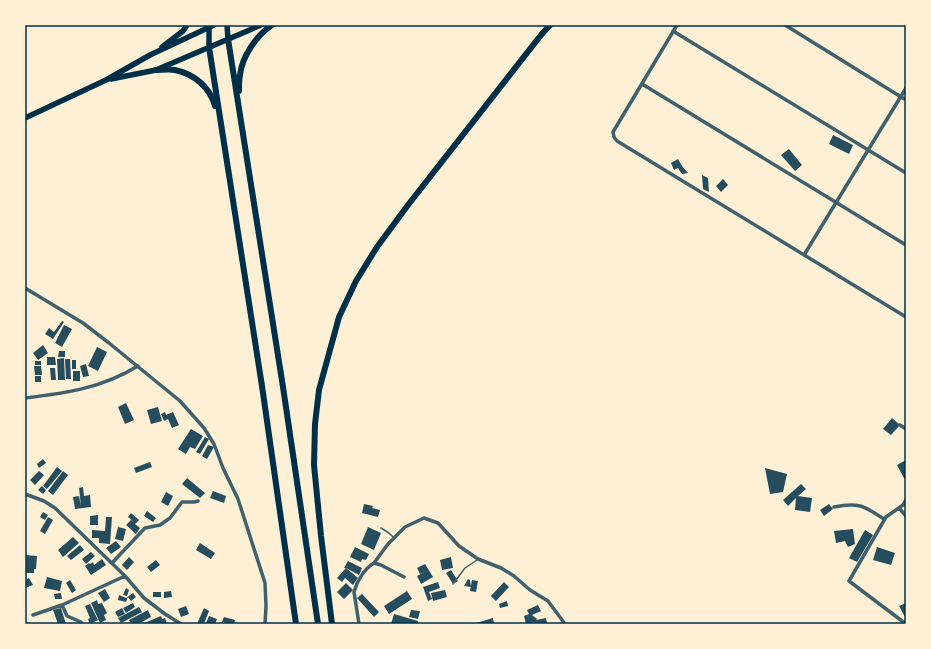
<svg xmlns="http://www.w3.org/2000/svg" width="931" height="649" viewBox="0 0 931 649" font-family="Roboto,sans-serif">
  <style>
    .building { fill: #264d5e }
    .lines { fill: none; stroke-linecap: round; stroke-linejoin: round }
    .service { stroke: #3f606c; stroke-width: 1.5 }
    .minor { stroke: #3f606c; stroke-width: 3.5 }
    .trunk { stroke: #003049; stroke-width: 5.5 }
    .motorway { stroke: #003049; stroke-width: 6 }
    .neatline { fill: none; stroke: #003049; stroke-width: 1.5 }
  </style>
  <rect width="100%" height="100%" fill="#fdf0d5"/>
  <!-- building -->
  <path class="building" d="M833,135l20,10 -4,9 -20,-10z
    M789,149l13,16 -7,6 -14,-16z
    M678,159l4,7 6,7 -6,1 -4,-6 -4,2 -3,-7z
    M702,175l6,3 1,14 -6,-3z
    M723,179l5,6 -7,7 -5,-6z
    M62,321l2,1 -11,17 -8,-5 4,-6 5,4z
    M64,325l8,4 -10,18 -7,-4z
    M43,345l5,8 -10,7 -5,-7z
    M97,347l10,5 -9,19 -10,-5z
    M59,351h6v6h-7z
    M47,357h8l1,8h-9z
    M64,358l1,22h-7l-1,-21z
    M65,359h5l1,20h-5z
    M72,360h4v9h-4z
    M35,361h6v4h-6z
    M86,364l3,12 -6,1 -3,-11z
    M34,366h7l1,9h-7z
    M50,368h5l1,12h-5z
    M73,371h7v10h-7z
    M35,376h6v6h-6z
    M126,403l8,17 -9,4 -7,-17z
    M158,407l4,14 -11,3 -4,-14z
    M165,412l1,3 7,-3 6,13 -7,3 -4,-9 -4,2 -3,-7z
    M892,418l8,7 -9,10 -8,-6z
    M191,429l12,7 -8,13 -5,-2 -4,7 -8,-5z
    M205,437l4,2 -9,15 -4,-2z
    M208,445l6,2 -7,12 -5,-3z
    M43,459l3,4 -7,5 -2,-4z
    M906,460v22l-9,-17z
    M150,462l2,5 -16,6 -2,-5z
    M57,467l5,4 -15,18 -4,-3z
    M765,468l22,6 -4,18 -13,2z
    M39,471l5,4 -9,10 -5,-5z
    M63,471l5,4 -15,20 -5,-4z
    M187,478l18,15 -5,5 -18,-14z
    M801,484l5,5 -8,7 14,2 -2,14 -15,-2 1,-12 -8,8 -5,-6z
    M42,486l4,4 -3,4 -5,-4z
    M83,487l1,9 6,-1 1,12 -16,2 -2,-12 6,-1 2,10 -2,-18z
    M213,491l13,5 -2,7 -14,-5z
    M166,492l7,4 -5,10 -7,-4z
    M364,504l9,2 -1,2 8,2 -2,7 -16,-4z
    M829,504l4,5 -9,7 -4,-6z
    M147,511l9,7 -3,4 -9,-6z
    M43,512l5,3 -3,5 -5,-3z
    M131,513l8,7 -4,4 5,4 -4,6 -10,-9 5,-5 4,3 -7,-6z
    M98,515v10h-8v-9z
    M48,517l5,3 -8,14 -5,-3z
    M106,517h6l-2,27 -11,-1v-5h-7v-8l13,1z
    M118,527l8,2 -3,12 -8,-2z
    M368,527l13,6 -7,17 -13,-6z
    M853,529l2,15 -7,3 -3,-6 -9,2 -2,-12z
    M865,530l8,5 -16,27 -8,-4z
    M73,537l6,6 -16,14 -5,-7z
    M116,541l5,6 -10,7 -5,-6z
    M200,543l15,10 -4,6 -15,-9z
    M80,545l4,5 -13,10 -4,-4z
    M355,547l14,7 -3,6 -4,-1 -1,3 -11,-5z
    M877,547l18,6 -4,12 -18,-5z
    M91,552l4,4 -9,8 -4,-5z
    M25,555l12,1 -1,13h-2v4h-9z
    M129,557l5,5 -7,8 -5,-5z
    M451,557l2,11 -11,2 -2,-10z
    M102,559l4,6 -15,10 -6,-9 4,-3 1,1 3,-2 1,3z
    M156,560l4,5 -9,7 -4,-5z
    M348,561l14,7 -3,7 -13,-7h-2z
    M425,564l8,13 -12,7 -4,-8 9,-5 -6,3 -3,-6z
    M346,568l12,10 -5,7 -8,-7 -3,4 -5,-4z
    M451,570l7,11 -5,3 -7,-11z
    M47,577l15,4 -2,10 -16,-3z
    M29,578l4,7 -8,3v-8z
    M468,579l2,1 1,7 -7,-1z
    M70,580l6,10 -4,3 -6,-10z
    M472,580l6,1 -2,11 -6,-1z
    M438,582l2,6 -11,4 3,7 -4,2 -5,-14z
    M504,582l5,5 -13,14 -5,-5z
    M346,583l7,7 -9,9 -7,-7z
    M126,588l3,2 -2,6 -4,-1z
    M105,589l5,9 -6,4 -6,-9z
    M445,590l2,7 -14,4 -2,-8z
    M171,591l1,6 -8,1v-6z
    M407,591l5,8 -23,15 -5,-8z
    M153,592h8v5h-8z
    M61,593l1,6h-7l-1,-5z
    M133,593l3,4 -5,4 -3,-4 -2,5 -8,-2 1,-5 7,3z
    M362,594l17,18 -5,5 -17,-19z
    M97,600l1,4 4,-1 5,10 -3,2 2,5 -6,3 -9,-20z
    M507,601l1,5 -8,2 -1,-4z
    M133,603l2,4 -9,6 -3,-5z
    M906,603v13l-1,1 -6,-11z
    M90,604l8,16 -8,4 -2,-5 2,-1 -5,-12z
    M538,605l3,6 -9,4 5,4 -1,1 10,-2 1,6h-13v-2l-3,2h-5l-2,-8 5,-2 -2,-4z
    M186,606l3,8 -8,3 -3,-8z
    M139,607l3,5 -21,11 -3,-5z
    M61,608l5,16h-8l-5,-14z
    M122,608l3,6 -7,3 -3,-5z
    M204,608l5,3 -5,13h-7z
    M148,610l3,7 -13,7h-6l-3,-4z
    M411,610l9,1 -2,8 -9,-2z
    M394,614l24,7v3h-27z
    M161,616l1,3 3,-1 2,6h-25z
    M209,616l8,3 -2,5 -9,-1z
    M224,617l11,3 -1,4 -12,-2z
    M493,618l1,6h-21z"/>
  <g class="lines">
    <!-- service -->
    <path class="service" d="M381,528l8,5 5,5
      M453,584l12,-16 12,-8"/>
    <!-- minor -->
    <path class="minor" d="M677,25l-64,107 1,5 3,4 289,176
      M785,25l121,75
      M673,31l233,142
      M642,84l264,161
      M804,255l102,-167
      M25,288l58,35 26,20 71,58 24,27 10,16 9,24 15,31 27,84 1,23 -1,18
      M25,398c42,-5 77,-10 113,-32
      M900,425l6,4
      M25,494l19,7 11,7 70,68 19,22 21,16 16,10
      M906,500l-3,5 -17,12 -37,64 57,43
      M834,507c25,-5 30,-1 50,12
      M899,508l7,8
      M112,563l33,-35 15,-3 10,-7 12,-16h12l4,-1
      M374,563l14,-19 17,-17 19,-9 14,5 21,23 19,13 23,9 13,8 16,14 18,11 17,23
      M62,605l63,-29
      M33,615l29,-10 5,11 14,6
      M359,624l-5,-32c3,-11 10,-23 20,-29l7,2 23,12"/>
    <!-- trunk -->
    <path class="trunk" d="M209,25v22
      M227,25l1,14
      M162,47l21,-16 4,-6
      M111,79l45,-9 105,-45
      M25,118l81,-38 44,-25 64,-30"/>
    <!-- motorway -->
    <path class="motorway" d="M228,39l55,348 35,237
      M209,47l53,339 34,238
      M156,70c6,0 13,-1 19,0 19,4 35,17 40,36
      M239,91c0,-5 0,-11 1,-16 2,-19 17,-40 32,-50
      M332,624l-11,-88 -7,-71 1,-41 4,-34 20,-73 17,-36 21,-34 31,-42 133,-170 9,-10"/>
  </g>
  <!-- border -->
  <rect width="931" height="649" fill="none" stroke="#fdf0d5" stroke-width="52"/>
  <rect x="26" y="26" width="879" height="597" class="neatline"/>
</svg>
